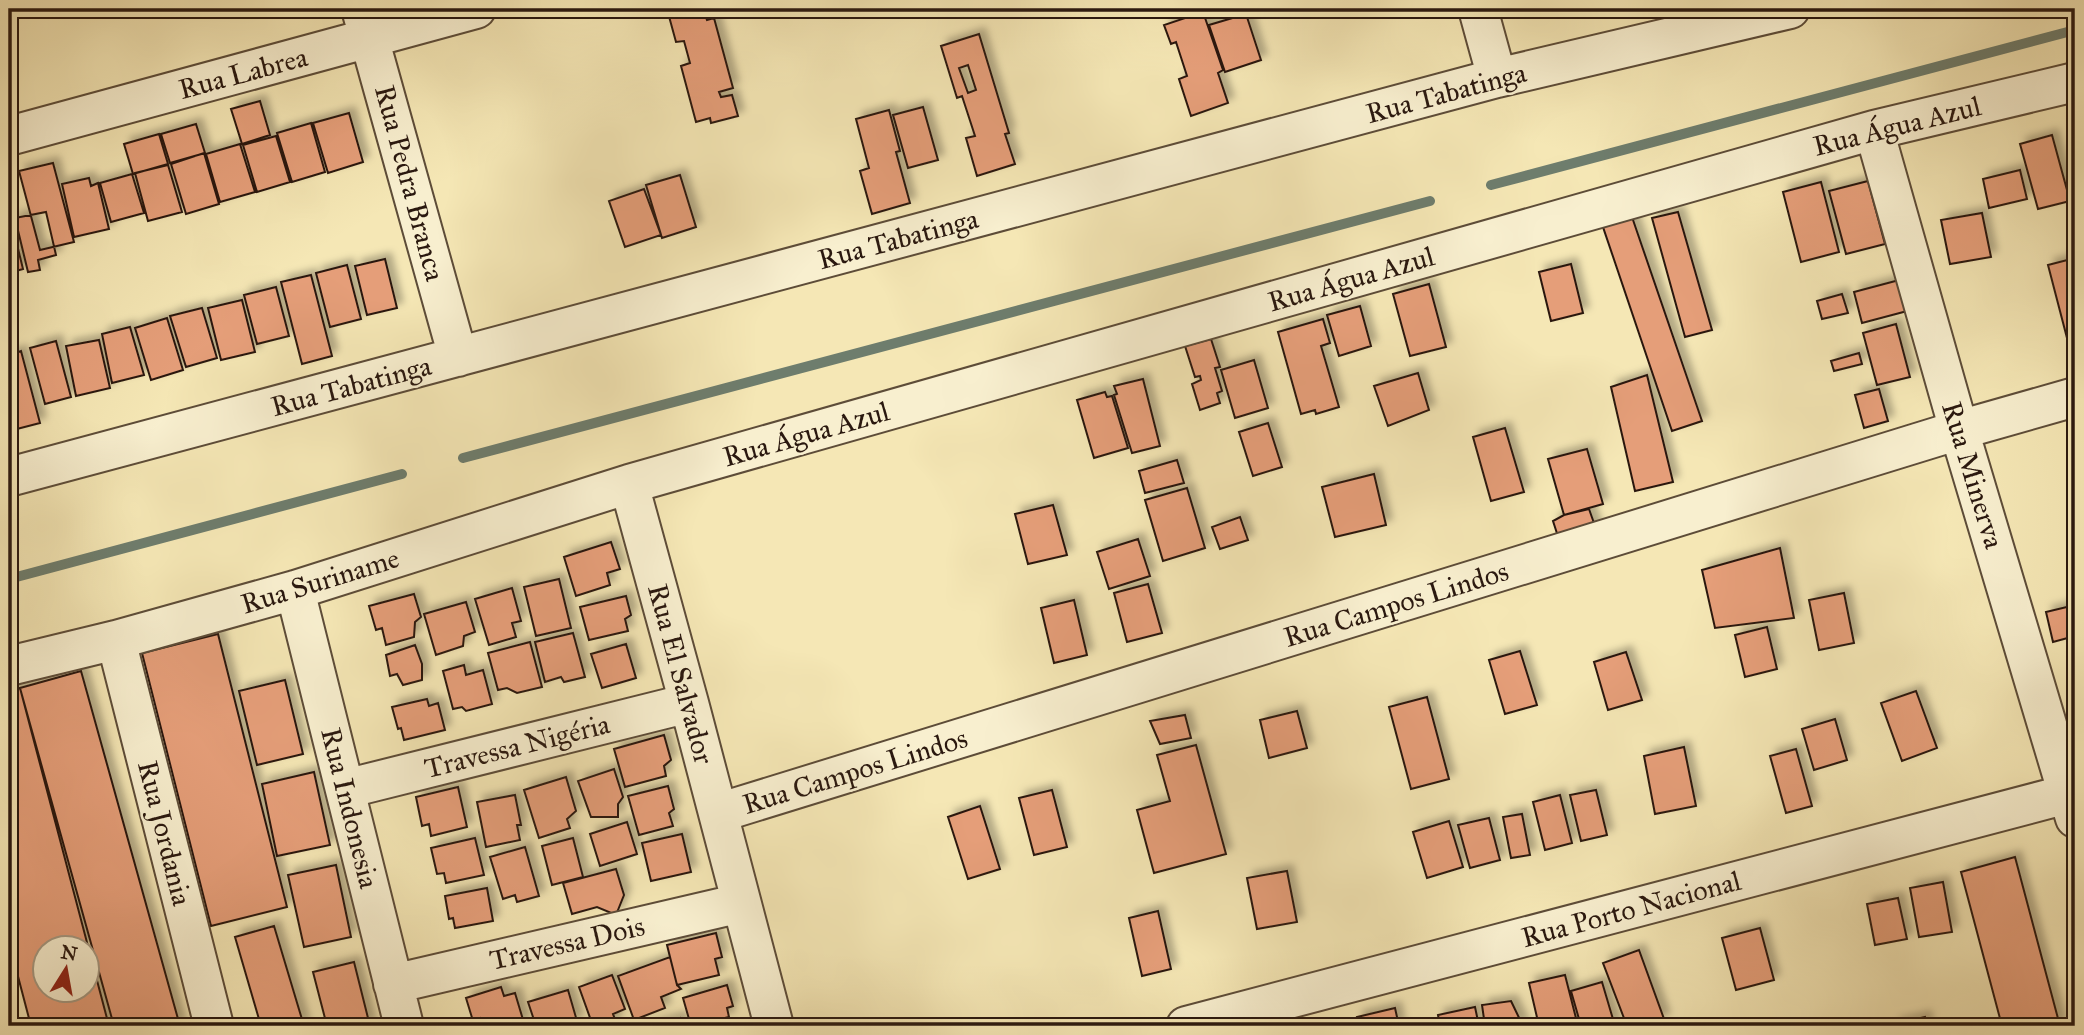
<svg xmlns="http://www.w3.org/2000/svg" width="2084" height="1035" viewBox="0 0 2084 1035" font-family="'IM FELL Great Primer',serif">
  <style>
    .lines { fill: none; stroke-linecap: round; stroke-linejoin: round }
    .stream { stroke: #6e7d6d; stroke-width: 10 }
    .building { fill: #e59e79; stroke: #2a180f; stroke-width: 2; fill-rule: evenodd; filter: url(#shadow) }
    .minor-casing { stroke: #5d4c38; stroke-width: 42 }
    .minor { stroke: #f8efcf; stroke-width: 38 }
    .labels { text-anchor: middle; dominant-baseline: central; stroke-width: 5; stroke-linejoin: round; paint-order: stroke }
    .street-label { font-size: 28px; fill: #2a180f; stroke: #f8efcf }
  </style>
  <defs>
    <filter id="shadow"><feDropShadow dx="6" dy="-6" stdDeviation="3.5" flood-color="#0004"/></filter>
  </defs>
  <rect width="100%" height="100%" fill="#f5e7b5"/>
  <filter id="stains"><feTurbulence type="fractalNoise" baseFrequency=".00286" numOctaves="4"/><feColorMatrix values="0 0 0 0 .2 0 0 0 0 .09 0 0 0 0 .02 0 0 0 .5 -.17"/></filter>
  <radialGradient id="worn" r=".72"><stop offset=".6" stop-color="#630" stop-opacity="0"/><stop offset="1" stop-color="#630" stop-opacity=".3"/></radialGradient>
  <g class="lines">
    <!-- stream -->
    <path class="stream" d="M1491,185l584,-155
      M463,458l967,-257
      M9,579l393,-105"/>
  </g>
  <!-- building -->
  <path class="building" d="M667,9h36l4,11 7,-2 19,70 -14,4 2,5 11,-2 6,21 -27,7 -1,-5 -14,4 -15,-56 9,-3 -6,-22 -8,1z
    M1203,12l20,58 -5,3 10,30 -37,13 -12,-37 8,-3 -11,-34 -5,2 -7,-19z
    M1246,14l15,46 -36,12 -16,-47z
    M979,34l30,99 -4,1 10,30 -38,12 -11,-38 9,-2 -13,-40 -5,2 -16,-52zM968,65l8,25 -8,3 -9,-25z
    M260,101l10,34 -28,9 -11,-35z
    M923,107l15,53 -30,8 -15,-53z
    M889,110l11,41 -4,1 14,51 -38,11 -12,-43 9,-3 -13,-49z
    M349,113l14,49 -35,11 -15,-50z
    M311,123l14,49 -33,10 -15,-49z
    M196,124l9,29 -35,10 -9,-29z
    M159,134l9,30 -35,10 -9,-30z
    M2052,135l18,66 -32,8 -18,-65z
    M276,136l14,46 -33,10 -14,-47z
    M240,144l15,48 -35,10 -14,-48z
    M204,153l15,51 -33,10 -15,-50z
    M53,163l21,79 -34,8 -21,-79z
    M168,165l14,47 -34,9 -13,-48z
    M2020,170l7,29 -38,9 -6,-29z
    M132,174l12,39 -33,9 -11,-39z
    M680,175l16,52 -34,11 -16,-53z
    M89,178l2,8 7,-3 11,46 -35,8 -12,-53z
    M1868,181l17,63 -39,10 -17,-63z
    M1821,182l18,70 -38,10 -18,-70z
    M644,189l17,46 -36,12 -16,-46z
    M46,212l10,43 -18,5 2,10 -12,2 -13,-54z
    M1678,212l34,118 -27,7 -33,-119z
    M1982,213l9,44 -41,7 -9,-44z
    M1632,217l70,204 -30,10 -69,-204z
    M11,220l12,49 -14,4v-52z
    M2075,258v78l-8,2 -19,-73z
    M385,259l12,49 -30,7 -12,-49z
    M1571,264l12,49 -32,8 -12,-49z
    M347,265l14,54 -31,8 -14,-54z
    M311,275l21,81 -30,8 -21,-82z
    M1903,279l8,31 -49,13 -8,-31z
    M1429,284l17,63 -36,9 -17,-62z
    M276,287l13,49 -32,8 -13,-49z
    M1842,294l6,19 -26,6 -5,-18z
    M242,300l13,52 -34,8 -13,-52z
    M1360,306l11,40 -32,10 -12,-41z
    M202,308l15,50 -31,9 -16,-51z
    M167,318l16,52 -32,10 -16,-52z
    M1323,319l7,24 -9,3 18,61 -23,7 -1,-4 -14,4 -23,-82z
    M1896,324l14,53 -33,8 -14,-52z
    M130,327l14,48 -32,8 -10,-49z
    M1211,339l9,28 -5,1 7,23 -5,2 3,10 -20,7 -8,-26 9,-4 -1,-4 -5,1 -10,-31z
    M99,340l11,48 -34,8 -10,-50z
    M56,341l15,56 -26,7 -15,-56z
    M21,351l19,72 -27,7 -4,-16v-59z
    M1859,353l3,11 -28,7 -3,-10z
    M1254,360l14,48 -33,10 -14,-48z
    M1418,373l11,37 -41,16 -14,-40z
    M1647,375l26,107 -38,9 -24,-104z
    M1143,379l17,67 -28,7 -18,-58 3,-1 -3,-8z
    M1879,389l9,32 -24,7 -9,-33z
    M1105,392l2,5 5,-1 16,52 -34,10 -17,-58z
    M1268,423l14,44 -29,9 -14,-44z
    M1505,428l19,64 -33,9 -18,-64z
    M1587,449l16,55 -39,11 -16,-56z
    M1177,460l7,23 -39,10 -6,-22z
    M1374,474l12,51 -51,12 -13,-50z
    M1187,488l18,60 -42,13 -18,-61z
    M1053,505l14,50 -39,9 -13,-50z
    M1589,509l11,31 -37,12 -10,-31 11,-6z
    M1240,517l8,23 -28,9 -8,-22z
    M1138,539l12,37 -41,13 -12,-37z
    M611,542l9,27 -13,4 3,12 -34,11 -12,-39z
    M1780,548l14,70 -79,10 -13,-58z
    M559,579l12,49 -35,8 -12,-49z
    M1148,584l14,49 -35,9 -13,-49z
    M512,588l9,33 -9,2 4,14 -27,8 -14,-46z
    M1844,593l10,50 -35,7 -10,-50z
    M414,594l7,23 -6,5 -1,15 -28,8 -4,-17 -6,2 -7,-24z
    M626,596l5,19 -6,4 3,12 -39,9 -9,-33z
    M1074,600l13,55 -33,8 -13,-55z
    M466,602l9,30 -11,4 -1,10 -27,9 -12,-41z
    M2075,605v31l-22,6 -7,-30z
    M1767,627l10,42 -32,8 -10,-42z
    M573,633l12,44 -21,5 -3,-5 -16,5 -10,-40z
    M218,634l69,273 -76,19 -69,-273z
    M530,642l12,45 -25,6 -10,-5 -9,2 -10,-37z
    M626,644l10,34 -34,10 -11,-34z
    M415,645l7,19v16l-19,5 -6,-11 -7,2 -4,-21z
    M1520,651l17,54 -32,9 -16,-54z
    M1626,652l16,48 -34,10 -14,-48z
    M464,665l2,10 17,-5 9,34 -26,7 -4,-4 -9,2 -10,-38z
    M81,671l99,355h-66l-94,-338z
    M285,680l18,74 -46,11 -18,-74z
    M20,688l89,338h-78l-22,-84v-251zM46,948h42v42h-42z
    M1916,691l21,57 -35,13 -21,-58z
    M1427,697l22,82 -38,10 -22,-82z
    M427,699l2,7 9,-3 7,27 -41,10 -3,-12 -3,1 -6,-22z
    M1297,711l10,37 -38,10 -9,-38z
    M1185,715l6,23 -31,6 -10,-23z
    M1835,719l12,41 -33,10 -12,-41z
    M664,735l7,25 -7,6 2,10 -41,11 -11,-38z
    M1196,745l30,109 -72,19 -17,-63 33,-9 -13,-46z
    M1684,747l12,59 -41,8 -11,-58z
    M1796,749l16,57 -26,7 -16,-57z
    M614,769l9,28 -5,7v13h-27l-13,-36z
    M314,772l16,73 -53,11 -15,-72z
    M566,777l10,34 -9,8 3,9 -31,10 -15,-48z
    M668,786l6,23 -5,4 4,13 -34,9 -11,-39z
    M458,787l9,40 -36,9 -2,-12 -7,2 -6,-29z
    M1052,790l15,57 -33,8 -15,-57z
    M1596,790l11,45 -26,6 -11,-46z
    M515,795l6,30h-4l3,15 -34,7 -9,-45z
    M1560,795l12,48 -27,7 -12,-48z
    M980,806l20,63 -32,10 -20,-62z
    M1522,814l8,41 -19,3 -8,-41z
    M1489,818l11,42 -30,8 -12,-43z
    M1449,821l14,46 -36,11 -14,-46z
    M627,822l10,32 -37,12 -10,-32z
    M682,834l9,38 -40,9 -9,-38z
    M475,838l9,37 -38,8 -2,-10 -7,1 -6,-26z
    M573,838l10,39 -31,8 -10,-39z
    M525,847l14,49 -22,6 -2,-7 -12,4 -13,-42z
    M2015,857l45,169h-58l-41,-154z
    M336,865l15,72 -47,10 -16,-72z
    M616,869l8,26 -8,20 -19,-8 -25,7 -9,-31z
    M1287,871l10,51 -40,7 -10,-51z
    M1943,882l9,50 -33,5 -9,-49z
    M487,888l6,33 -38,7 -2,-10 -4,1 -4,-23z
    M1898,898l9,41 -32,6 -8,-41z
    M1158,911l13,58 -29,7 -13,-58z
    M274,926l30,100h-43l-26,-89z
    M1760,928l14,52 -38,10 -14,-52z
    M716,933l6,24 -7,2 4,16 -42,10 -10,-40z
    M1639,950l25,69 -20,7h-17l-24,-63z
    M670,957l7,28 4,4 -20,8 4,11 -31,12 -16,-44z
    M354,962l16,64h-43l-14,-54z
    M612,975l13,34 -12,5 3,8 -12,4h-11l-14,-39z
    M1565,975l13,51h-39l-10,-43z
    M1602,982l13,44h-34l-10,-35z
    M727,985l6,21 -6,2 2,9 -38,9 -8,-28z
    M501,987l3,9 11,-3 9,30 -12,3h-29l-3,-8 -7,3 -7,-23z
    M568,990l9,31 -16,5h-25l-8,-24z
    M1511,1001l12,25h-38l-3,-21z
    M1475,1007l4,19h-39l-2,-11z
    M1395,1008l4,18h-40l-2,-9z
    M1925,1017l2,9h-32l-1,-2z
    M680,1018l2,8h-34z"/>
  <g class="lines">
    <!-- minor casing -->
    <g class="minor-casing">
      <path id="minor" d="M361,9l97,348
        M1478,9l19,69
        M1874,130l85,300 116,388
        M9,136l467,-127
        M9,477l1488,-399 293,-69
        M629,484l60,219 85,323
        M295,590l109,436
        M116,640l98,386
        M9,666l107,-26 179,-50 334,-106 1245,-354 201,-48
        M345,789l344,-86
        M718,813l1241,-383 116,-33
        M393,984l348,-81
        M1186,1026l889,-234"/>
    </g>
    <!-- minor -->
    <use href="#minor" class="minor"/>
  </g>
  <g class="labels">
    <!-- street labels -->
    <g class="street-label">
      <text transform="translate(243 73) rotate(-15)">Rua Labrea</text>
      <text transform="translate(1446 93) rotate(-15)">Rua Tabatinga</text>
      <text transform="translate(1897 126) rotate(-14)">Rua Água Azul</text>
      <text transform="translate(410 183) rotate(75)">Rua Pedra Branca</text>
      <text transform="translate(898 239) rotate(-15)">Rua Tabatinga</text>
      <text transform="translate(1351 279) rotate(-16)">Rua Água Azul</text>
      <text transform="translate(351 386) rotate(-15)">Rua Tabatinga</text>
      <text transform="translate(806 434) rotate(-16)">Rua Água Azul</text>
      <text transform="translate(1973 475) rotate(73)">Rua Minerva</text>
      <text transform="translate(320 581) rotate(-17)">Rua Suriname</text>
      <text transform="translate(1396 604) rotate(-17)">Rua Campos Lindos</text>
      <text transform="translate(681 674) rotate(75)">Rua El Salvador</text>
      <text transform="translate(517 746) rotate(-14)">Travessa Nigéria</text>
      <text transform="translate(855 771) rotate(-17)">Rua Campos Lindos</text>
      <text transform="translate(350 808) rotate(76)">Rua Indonesia</text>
      <text transform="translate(165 833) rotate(76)">Rua Jordania</text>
      <text transform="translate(1631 909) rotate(-15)">Rua Porto Nacional</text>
      <text transform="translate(567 943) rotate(-13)">Travessa Dois</text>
    </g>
  </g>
  <!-- margin -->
  <rect width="2084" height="1035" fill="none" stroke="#f5e7b5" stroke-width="35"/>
  <rect x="10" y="10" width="2063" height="1014" fill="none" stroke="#2a180f" stroke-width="3.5"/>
  <rect x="18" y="18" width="2049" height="1000" fill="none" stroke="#2a180f" stroke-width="2"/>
  <!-- north arrow -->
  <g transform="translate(66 969) rotate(11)"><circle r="33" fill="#f8efcf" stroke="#a69982" stroke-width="2"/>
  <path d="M0-5L12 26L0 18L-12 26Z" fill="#8f2418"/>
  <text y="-10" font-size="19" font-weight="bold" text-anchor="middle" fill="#2a180f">N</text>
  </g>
  <rect width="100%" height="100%" filter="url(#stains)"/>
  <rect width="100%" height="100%" fill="url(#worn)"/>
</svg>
